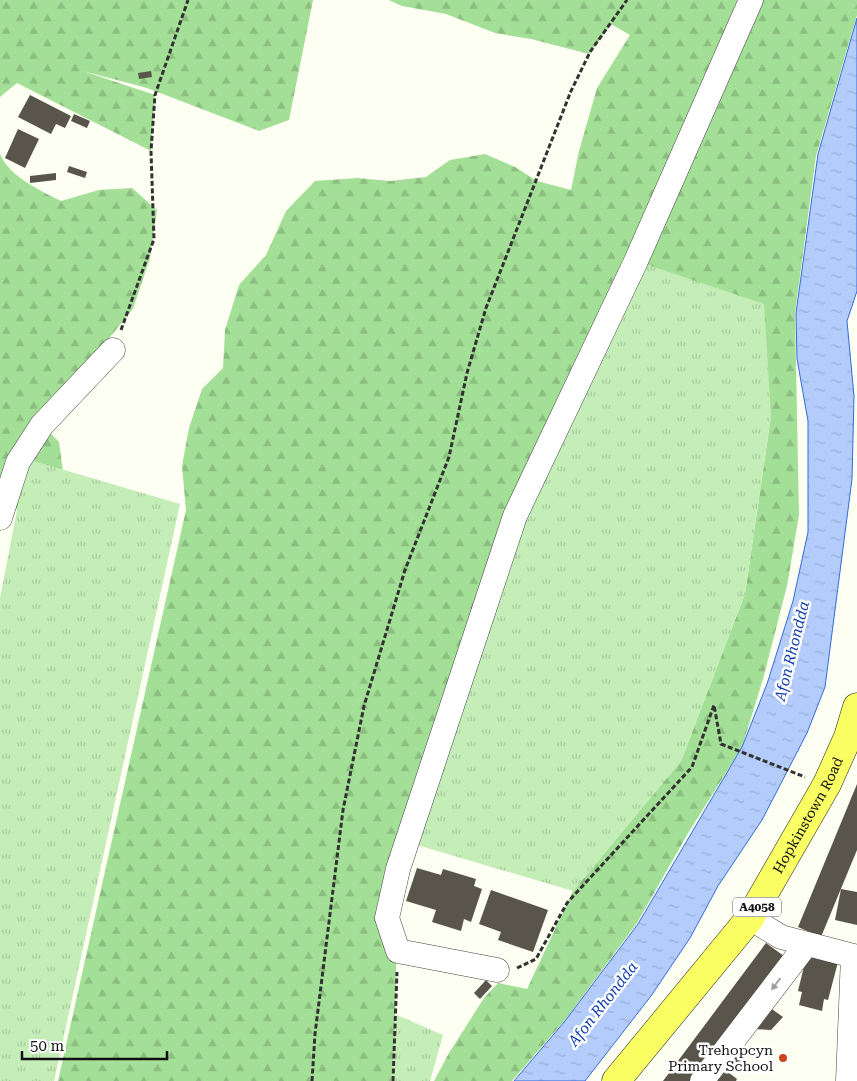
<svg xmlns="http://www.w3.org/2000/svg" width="857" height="1081" viewBox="0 0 857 1081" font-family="'Roboto Serif',serif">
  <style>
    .forest { fill: url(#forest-firs) }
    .park { fill: url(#park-tufts) }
    .water { fill: url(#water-ripples); stroke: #346ad7 }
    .building { fill: #59554b }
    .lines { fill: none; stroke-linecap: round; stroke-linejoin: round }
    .minor-casing { stroke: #434343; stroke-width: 25 }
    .major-casing { stroke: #212121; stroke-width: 29 }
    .path { stroke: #323232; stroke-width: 3; stroke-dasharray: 5 2.5; stroke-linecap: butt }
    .minor { stroke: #fff; stroke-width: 24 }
    .major { stroke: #faff63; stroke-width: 28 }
    .oneway { fill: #9f9f9f }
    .poi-dot { fill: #cc441c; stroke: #fff; stroke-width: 2 }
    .labels { text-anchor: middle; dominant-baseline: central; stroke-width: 5; stroke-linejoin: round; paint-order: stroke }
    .shield { fill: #fff; stroke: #585858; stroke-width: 1 }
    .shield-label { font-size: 12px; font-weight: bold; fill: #101010 }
    .street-label { font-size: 14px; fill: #101010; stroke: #fff }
    .poi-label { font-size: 14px; fill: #101010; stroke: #fff; text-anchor: end }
    .water-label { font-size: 15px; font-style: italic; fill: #0e3cad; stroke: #fff }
  </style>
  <defs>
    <pattern id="forest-firs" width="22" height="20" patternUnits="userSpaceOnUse" patternTransform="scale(1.25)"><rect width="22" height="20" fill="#a3df96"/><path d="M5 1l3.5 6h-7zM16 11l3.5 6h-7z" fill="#8bbe80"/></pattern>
    <pattern id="park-tufts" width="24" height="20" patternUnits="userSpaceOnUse" patternTransform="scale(1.25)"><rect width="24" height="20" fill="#c5edb8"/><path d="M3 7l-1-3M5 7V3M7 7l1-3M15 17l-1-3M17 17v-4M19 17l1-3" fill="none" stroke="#a8ca9d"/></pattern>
    <pattern id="water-ripples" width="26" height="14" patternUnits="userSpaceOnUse" patternTransform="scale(1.25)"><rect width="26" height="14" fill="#b3ccfb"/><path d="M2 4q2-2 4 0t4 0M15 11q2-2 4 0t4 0" fill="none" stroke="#99aed6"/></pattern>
  </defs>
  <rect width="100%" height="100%" fill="#fefff3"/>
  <!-- forest -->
  <path class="forest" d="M0,0h313l-24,120 -30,11 -112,-43 -64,-17 72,24 -4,56 -134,-68 -17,14z
    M389,0h468v15l-41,141 -21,157 4,202 -12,71 -24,93 -21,68 -55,88 -50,88 -72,97 -53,61h-78l15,-28 35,-55 14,-15 29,6 46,-98 108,-130 64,-167 26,-178 -373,453 -4,212h-336l128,-571 -4,-44 7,-38 13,-39 21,-21 2,-38 14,-45 27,-30 20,-44 29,-30 42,-3 33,3 36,-4 24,-17 35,-6 30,13 22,14 34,9 8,-39 18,-63 33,-53 -19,-11 -22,30 -58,-15 -36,-6 -49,-19 -44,-8z
    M0,154c10,23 39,36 61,47l38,-11 33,-2 25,22 -7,48 -17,51 -40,49 -43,41 -14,19 23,24 4,30c-16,14 -41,41 -63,42z"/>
  <!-- park -->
  <path class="park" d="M636,261l128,43 7,112 -26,178 -64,167 -108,130 -166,-49 108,-326z
    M27,459l153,45 -126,577h-54v-483z
    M397,1015l46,20 -13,46h-39z"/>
  <!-- water -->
  <path class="water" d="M857,18v273l-10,30 7,75 -2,83 -27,208 -18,46 -45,87 -44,66 -28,52 -39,58 -66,85h-71l51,-60 73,-97 104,-177 25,-63 26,-83 15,-69v-111l-11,-62 -1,-46 22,-159z"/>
  <!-- building -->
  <path class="building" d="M151,71l1,6 -13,2 -1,-6z
    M30,95l41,21 -6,12 -9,-4 -5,10 -33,-17z
    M74,114l16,7 -3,7 -16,-7z
    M18,129l21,10 -14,29 -20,-10z
    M69,166l18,6 -2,6 -18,-6z
    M56,173v7l-26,3v-7z
    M857,784v66l-36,87 -23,-10z
    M417,868l24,7 2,-6 33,10 -2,7 8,3 -11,33 -7,-3 -3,12 -29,-9 4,-12 -30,-9z
    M841,889l16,3v33l-22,-5z
    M491,890l57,20 -15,42 -35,-12 3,-8 -22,-8z
    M766,943l22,16 -95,122h-30z
    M807,954l31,8 -10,38 -4,-1 -2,12 -23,-6 3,-13 -4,-1z
    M486,980l6,6 -12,13 -6,-6z
    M769,1007l14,10 -12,13 -18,-1z
    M740,1048l7,5 -10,12 -6,-5z
    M724,1069l13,10 -1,2h-21z"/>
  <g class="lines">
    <!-- minor casing -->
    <g class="minor-casing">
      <path id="minor" d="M0,518l18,-56 24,-37 71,-75
        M750,918l31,19 76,20
        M497,970l-99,-19 -11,-33 11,-49 117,-353 121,-255 115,-261
        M702,1081l104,-136
        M848,1081l5,-125"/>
    </g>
    <!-- major casing -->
    <g class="major-casing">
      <g id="major">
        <path id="s1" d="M616,1081l134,-163 77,-134 21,-47 9,-30"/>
      </g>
    </g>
    <!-- path -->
    <path class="path" d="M121,330l33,-91 -3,-88 4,-56 33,-95
      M517,968l19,-9 31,-56 125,-136 22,-62 7,39 84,33
      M312,1081l3,-47 28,-224 21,-104 41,-136 44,-113 18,-84 19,-65 85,-217 19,-39 37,-52
      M393,1081l4,-109"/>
    <!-- minor -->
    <use href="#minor" class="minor"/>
    <!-- major -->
    <use href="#major" class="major"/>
  </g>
  <!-- one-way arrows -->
  <defs><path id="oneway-solid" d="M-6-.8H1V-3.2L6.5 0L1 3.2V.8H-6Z" transform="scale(1.25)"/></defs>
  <use class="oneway" href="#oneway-solid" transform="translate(776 984) rotate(127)"/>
  <!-- markers -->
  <circle class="poi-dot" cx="783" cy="1058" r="5"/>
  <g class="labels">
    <!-- shield labels -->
    <rect class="shield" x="733" y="897.5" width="48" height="19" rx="4"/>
    <g class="shield-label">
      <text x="757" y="907">A4058</text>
    </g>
    <!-- street labels -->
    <g class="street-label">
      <text stroke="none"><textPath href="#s1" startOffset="329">Hopkinstown Road</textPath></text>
    </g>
    <!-- poi labels -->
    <g class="poi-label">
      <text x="773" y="1050">Trehopcyn<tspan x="773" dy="16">Primary School</tspan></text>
    </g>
    <!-- water labels -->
    <g class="water-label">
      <text transform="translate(792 651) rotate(-76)">Afon Rhondda</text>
      <text transform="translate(603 1004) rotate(-52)">Afon Rhondda</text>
    </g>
  </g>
  <!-- scale -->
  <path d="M22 1051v8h145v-8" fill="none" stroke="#101010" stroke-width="2.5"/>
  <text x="30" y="1051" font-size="15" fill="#101010" stroke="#ffffff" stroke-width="4" paint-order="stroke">50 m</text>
</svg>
